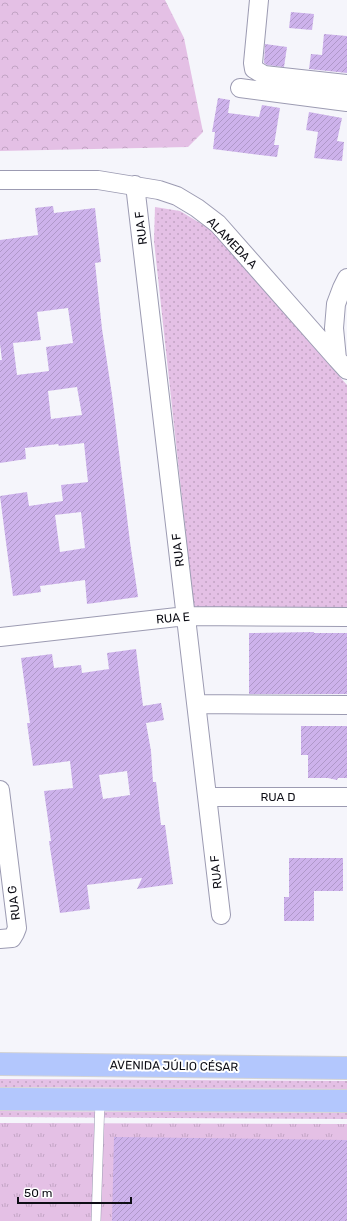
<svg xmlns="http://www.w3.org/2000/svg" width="347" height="1221" viewBox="0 0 347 1221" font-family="Rubik,sans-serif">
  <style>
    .grass { fill: url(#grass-dots) }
    .forest { fill: url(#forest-crowns) }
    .park { fill: url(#park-tufts) }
    .building { fill: url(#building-hatch); fill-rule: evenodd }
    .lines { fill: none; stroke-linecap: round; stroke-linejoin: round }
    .service-casing { stroke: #9c9bb2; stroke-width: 10 }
    .minor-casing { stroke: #9c9bb2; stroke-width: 20 }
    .primary-casing { stroke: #d3d3d5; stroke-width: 24 }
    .service { stroke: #fff; stroke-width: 9 }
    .minor { stroke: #fff; stroke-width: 18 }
    .primary { stroke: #b3c7fd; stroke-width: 22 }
    .labels { text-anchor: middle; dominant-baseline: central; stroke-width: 4; stroke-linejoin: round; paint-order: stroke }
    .street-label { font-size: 12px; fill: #0d0d15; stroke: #fff }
  </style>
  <defs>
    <pattern id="grass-dots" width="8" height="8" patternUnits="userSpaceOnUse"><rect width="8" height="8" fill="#e4c0e5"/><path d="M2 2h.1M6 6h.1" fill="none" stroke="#c2a4c4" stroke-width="1.8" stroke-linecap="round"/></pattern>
    <pattern id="forest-crowns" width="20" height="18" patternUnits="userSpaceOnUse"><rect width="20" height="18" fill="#e4c0e5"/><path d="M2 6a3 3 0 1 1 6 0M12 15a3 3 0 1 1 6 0" fill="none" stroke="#c2a4c4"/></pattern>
    <pattern id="park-tufts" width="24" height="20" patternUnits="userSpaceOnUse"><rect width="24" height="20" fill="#e4c0e5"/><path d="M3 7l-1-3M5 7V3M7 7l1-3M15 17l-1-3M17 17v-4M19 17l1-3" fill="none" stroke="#c2a4c4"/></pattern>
    <pattern id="building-hatch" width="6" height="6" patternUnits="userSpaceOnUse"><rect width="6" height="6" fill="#cdb2eb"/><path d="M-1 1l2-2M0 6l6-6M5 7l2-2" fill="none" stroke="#af98c9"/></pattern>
  </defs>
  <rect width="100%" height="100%" fill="#f5f5fb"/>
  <!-- grass -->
  <path class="grass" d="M155,207l25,4 30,18 137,156v225l-153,-1 -40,-368z
    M0,1079l347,2v8l-347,-2z
    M0,1111l347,2v6l-347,-2z"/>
  <!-- forest -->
  <path class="forest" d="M0,0h165l19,38 19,94 -15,15 -188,4z"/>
  <!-- park -->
  <path class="park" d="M0,1123l347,1v97h-347z"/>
  <!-- building -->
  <path class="building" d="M291,12l23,2 -2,16 -23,-2z
    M324,34l23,2v37l-38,-4 2,-15 11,1z
    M265,44l22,3 -3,20 -17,-2 -3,-2z
    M218,98l12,2 -2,13 31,4 3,-12 18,3 -6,37h5l-2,12 -64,-8 2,-17h-3z
    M309,112l33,6 -5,23 7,1 -2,19 -28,-3 4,-26 -12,-2z
    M53,206l1,7 41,-5 6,54 -6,1 7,66 10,66 18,147 8,55 -51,7 -2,-24 -45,6 1,6 -28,4 -13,-100 27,-4 2,14 34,-5 -2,-16 27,-3 -4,-39 -25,3 -1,-2 -33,4 1,11 -26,4v-103h2l-2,-16v-104l38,-5 -3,-27zM68,308l5,35 -27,4 3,24 -32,4 -4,-32 28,-3 -4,-28zM77,387l5,28 -31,4 -3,-28zM81,512l4,36 -25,4 -5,-37z
    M314,632v1h33v61h-98v-61z
    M136,649l7,57 18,-3 3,17 -18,3 5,28 2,31h3l5,43h4l8,59 -36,5 5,-11 -55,7 3,24 -30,4 -11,-72h2l-7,-50 29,-3 -3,-27 -37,5 -6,-43h3l-9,-65 31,-4 2,14 27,-3 1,8 27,-4 -2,-16zM127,771l3,24 -27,4 -4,-24z
    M301,726h46v52h-9l-1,2 -9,-2h-20v-23h-7z
    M289,858h54v33h-29v30h-30v-24h5z
    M114,1137l233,3v81h-235z"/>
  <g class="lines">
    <!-- service casing -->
    <g class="service-casing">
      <path id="service" d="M96,1221l4,-121"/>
    </g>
    <!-- minor casing -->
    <g class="minor-casing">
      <path id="minor" d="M259,0l-6,63 1,6 10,6 83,9
        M240,88l107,14
        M0,180h98l61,10 18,6 20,12 21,16 119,135
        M135,185l86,730
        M347,278l-5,10 -6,16 -2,24 3,31 10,11
        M0,637l186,-21 161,1
        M197,704l150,1
        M0,790l17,138 -2,5 -3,5 -12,1
        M208,797h139"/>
    </g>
    <!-- primary casing -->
    <g class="primary-casing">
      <path id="primary" d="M0,1064l347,4
        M0,1099l347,2"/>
    </g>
    <!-- service -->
    <use href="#service" class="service"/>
    <!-- minor -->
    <use href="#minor" class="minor"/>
    <!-- primary -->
    <use href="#primary" class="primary"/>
  </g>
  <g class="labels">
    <!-- street labels -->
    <g class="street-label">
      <text transform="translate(141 228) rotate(-97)">RUA F</text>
      <text transform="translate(232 243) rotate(46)">ALAMEDA A</text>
      <text transform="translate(178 550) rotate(-97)">RUA F</text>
      <text transform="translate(173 618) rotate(-5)">RUA E</text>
      <text x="278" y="797">RUA D</text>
      <text transform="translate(216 872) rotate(-96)">RUA F</text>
      <text transform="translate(14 903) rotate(-97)">RUA G</text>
      <text transform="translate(174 1066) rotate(1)">AVENIDA JÚLIO CÉSAR</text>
    </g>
  </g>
  <!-- scale -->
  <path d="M18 1197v6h113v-6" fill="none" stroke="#0d0d15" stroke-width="2"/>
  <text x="24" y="1197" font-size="12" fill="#0d0d15" stroke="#ffffff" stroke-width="3" paint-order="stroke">50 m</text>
</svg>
